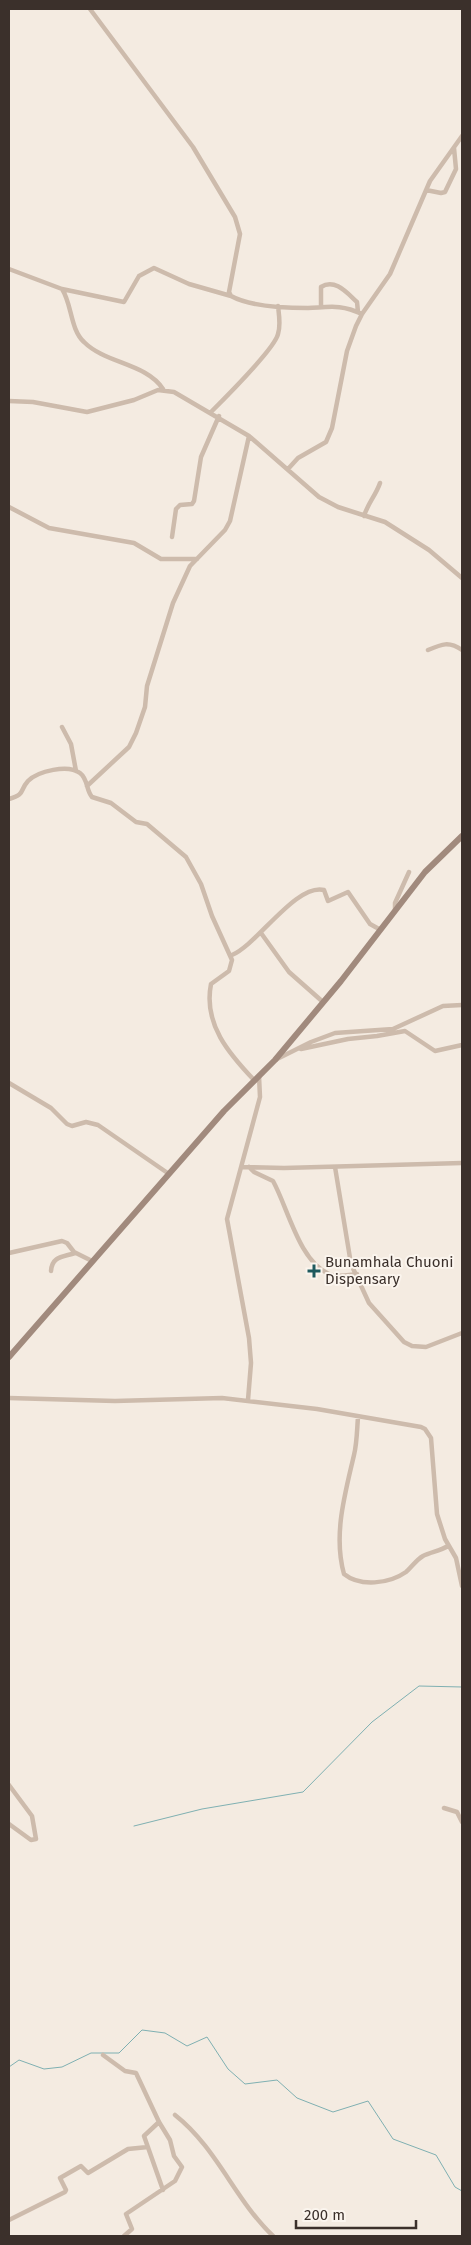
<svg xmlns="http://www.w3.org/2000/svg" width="471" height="2245" viewBox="0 0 471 2245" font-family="'Fira Sans',sans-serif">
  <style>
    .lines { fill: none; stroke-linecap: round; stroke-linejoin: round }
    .stream { stroke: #7fb0b2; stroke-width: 1 }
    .street { stroke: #cdbbac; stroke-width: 4.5 }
    .secondary { stroke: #a18a7d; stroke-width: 6 }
    .poi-dot { fill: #1f5a5e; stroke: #fbf5ee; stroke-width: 2 }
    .labels { text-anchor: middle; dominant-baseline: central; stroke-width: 4; stroke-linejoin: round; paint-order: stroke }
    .poi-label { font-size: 15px; fill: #3b302b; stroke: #fbf5ee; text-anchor: start }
  </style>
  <rect width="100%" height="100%" fill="#f4ebe1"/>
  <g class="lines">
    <!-- stream -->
    <path class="stream" d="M134,1826l68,-17 101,-17 69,-70 47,-36 43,1
      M9,2067l10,-7 25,9 18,-2 29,-14h28l23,-23 23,3 22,13 20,-9 21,32 17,15 32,-4 20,18 36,14 35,-11 25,38 43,16 19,32 7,4"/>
    <!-- street -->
    <path class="street" d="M90,9l103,138 42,70 5,17 -11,58 2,4c20,11 54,12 77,12 22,-1 33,-4 54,6
      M426,190l15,3 4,-1 11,-23 -2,-21
      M9,269l53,20c10,15 8,40 22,53 22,22 62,21 79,47
      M62,289l62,13 15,-26 15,-8 35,16 42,12
      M321,307v-20c14,-9 26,6 36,15l1,10
      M9,401l24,1 54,10 47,-12 24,-10 16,2 75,44 70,61 19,10 47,15 44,28 33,28
      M211,412c13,-13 64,-64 67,-78 3,-9 1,-19 0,-28
      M288,469l10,-11 28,-16 6,-14 15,-77 9,-25 6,-12 28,-40 40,-93 32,-45
      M9,507l40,21 85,15 27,16h36
      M364,516c4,-13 12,-21 16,-33
      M172,537l4,-28 4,-4 12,-1 2,-3 7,-44 18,-41
      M428,650c14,-6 21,-9 34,0
      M62,727l9,17 5,27
      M87,786l42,-39 7,-14 9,-26 2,-21 26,-83 17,-37 35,-36 5,-9 19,-85
      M9,799c17,-5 10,-8 19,-18 10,-10 40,-17 52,-8 8,6 6,17 12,24l19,6 25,19 11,2 39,33 15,27 11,32 20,44 -3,11 -18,13c-8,40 18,70 44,97
      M395,910v-7l14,-31
      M261,933l28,39 34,30
      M232,955c25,-10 64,-72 92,-65l4,11 20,-9 22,32 9,5
      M301,1049l47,-10 29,-3 28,-5 30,20 27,-6
      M277,1059l34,-17 24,-9 58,-4 50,-23 19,-1
      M9,1083l42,25 16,16 5,2 14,-4 12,3 71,49
      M242,1167l42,1 178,-5
      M249,1167l5,5 19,9c15,27 26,80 56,93 8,4 19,1 28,0
      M335,1167l16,97 18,39 35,39 8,4 14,1 36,-14
      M9,1253l53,-12 5,2 7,9 18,9
      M51,1271c1,-15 12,-14 24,-18
      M9,1398l106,3 107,-3 95,11 104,18 4,2 6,9 6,76 8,25 11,19 6,28
      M248,1400l3,-37 -2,-25 -22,-119 33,-122 -1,-21
      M358,1417c-1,12 -1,26 -4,38 -9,39 -21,80 -10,119 16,13 45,10 62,-2 6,-5 10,-12 17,-16 8,-4 17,-5 25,-10
      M9,1785l23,31 4,23 -5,1 -22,-16
      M444,1808l13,4 5,10
      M103,2055l22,16 11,2 23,49 11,18 4,16 8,11 -7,14 -49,33 6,15 -8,7
      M175,2115c42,33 60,85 98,121
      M159,2122l-15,14 19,54
      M9,2220l56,-28 1,-2 -6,-12 21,-12 7,7 40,-24 20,-2"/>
    <!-- secondary -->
    <path class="secondary" d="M9,1357l215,-246 51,-51 66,-79 84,-109 37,-36"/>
  </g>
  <!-- markers -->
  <path class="poi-dot" d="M311.5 1263.5h5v5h5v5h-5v5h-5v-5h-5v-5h5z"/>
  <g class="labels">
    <!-- poi labels -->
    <g class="poi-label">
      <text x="325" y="1262">Bunamhala Chuoni<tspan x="325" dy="17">Dispensary</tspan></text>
    </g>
  </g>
  <!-- border -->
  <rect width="471" height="2245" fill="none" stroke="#3b302b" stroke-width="20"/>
  <!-- scale -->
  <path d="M296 2220v8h120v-8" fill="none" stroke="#3b302b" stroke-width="2.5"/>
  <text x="304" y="2220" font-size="15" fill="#3b302b" stroke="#fbf5ee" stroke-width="4" paint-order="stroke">200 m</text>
</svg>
